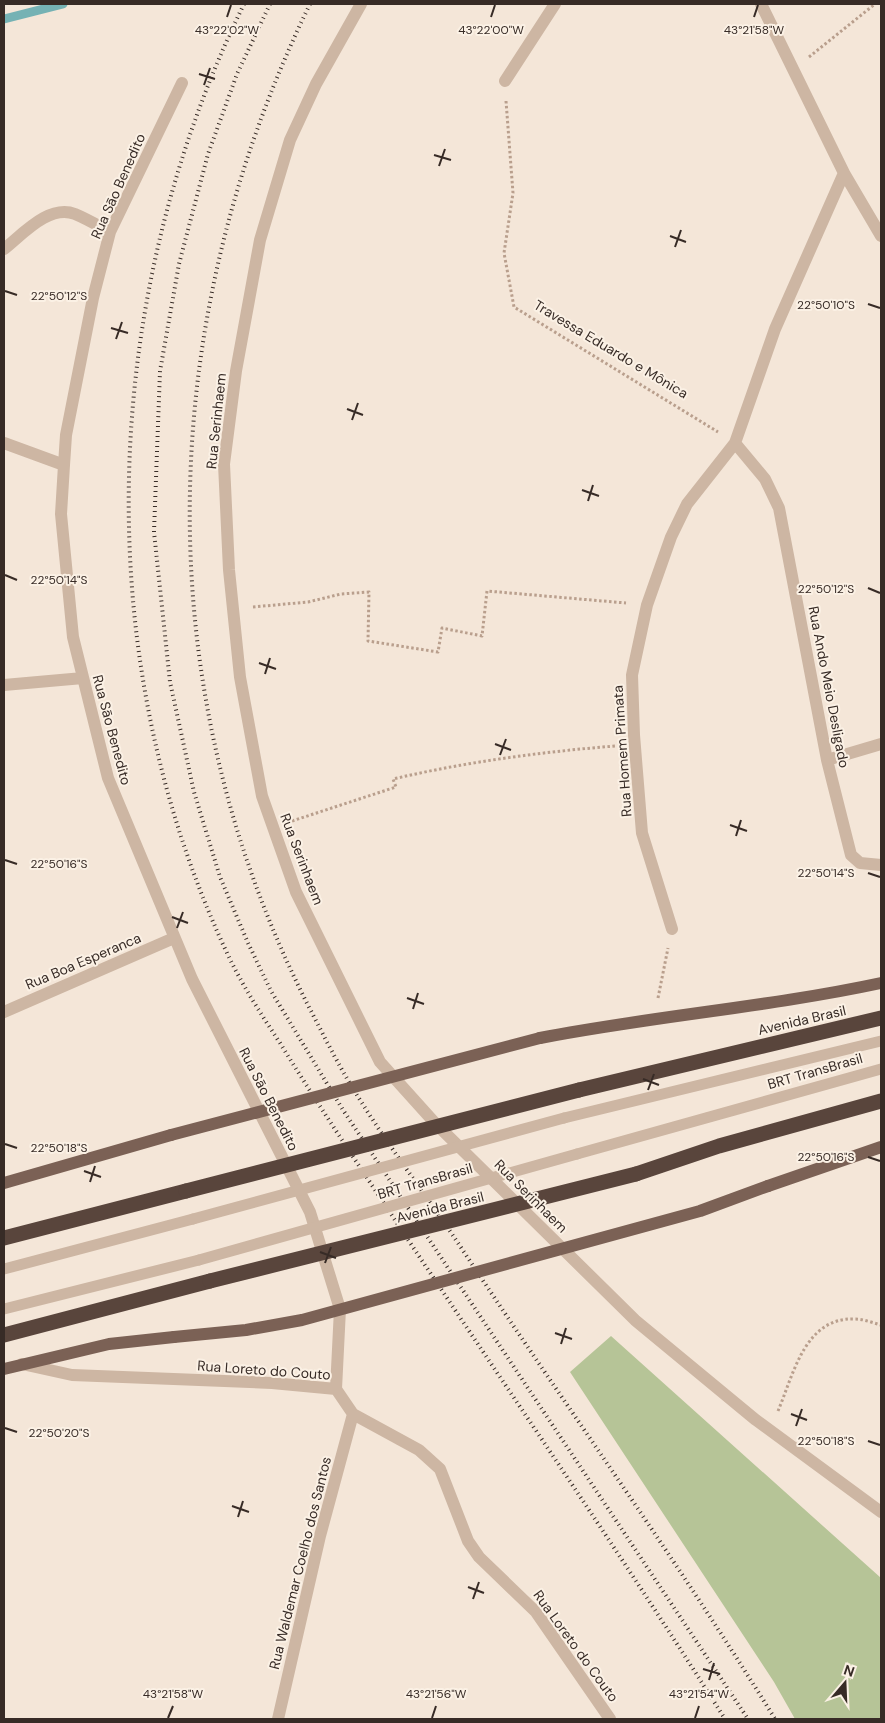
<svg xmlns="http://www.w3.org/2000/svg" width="885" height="1723" viewBox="0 0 885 1723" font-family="'DM Sans',sans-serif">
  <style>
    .green { fill: #b6c497 }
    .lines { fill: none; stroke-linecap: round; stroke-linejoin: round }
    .stream { stroke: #75b2b4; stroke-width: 9 }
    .path { stroke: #b99f8d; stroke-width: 3; stroke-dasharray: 2.5 2.5; stroke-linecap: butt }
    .service { stroke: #cdb6a3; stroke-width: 11 }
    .minor { stroke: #cdb6a3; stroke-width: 12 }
    .primary { stroke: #7b6155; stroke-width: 12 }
    .motorway { stroke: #59453c; stroke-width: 15 }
    .rail { stroke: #372b26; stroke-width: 4; stroke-dasharray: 1 4; stroke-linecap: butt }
    .service-bridge { stroke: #cdb6a3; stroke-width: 11 }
    .primary-bridge { stroke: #7b6155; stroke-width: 12 }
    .motorway-bridge { stroke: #59453c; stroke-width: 15 }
    .ticks { fill: none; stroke: #372b26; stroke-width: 2 }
    .labels { text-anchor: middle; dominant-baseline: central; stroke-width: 4; stroke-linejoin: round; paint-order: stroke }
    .street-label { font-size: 14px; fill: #372b26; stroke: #fbf1e5 }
    .ticks-label { font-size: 12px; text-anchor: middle; fill: #372b26; stroke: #fbf1e5; stroke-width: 4; stroke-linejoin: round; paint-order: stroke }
  </style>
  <rect width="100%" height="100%" fill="#f4e6d8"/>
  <!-- green -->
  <path class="green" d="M611,1336l270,242v141h-86l-21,-37 -204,-310z"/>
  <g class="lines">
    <!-- stream -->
    <path class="stream" d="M4,19l59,-15"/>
    <!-- path -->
    <path class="path" d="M809,57l66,-53
      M506,101l7,92 -9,60 10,54 204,125
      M253,607l55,-5 33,-8 28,-2 -1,49 70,11 4,-24 40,8 5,-45 139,12
      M292,821l104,-34 -3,-8c73,-17 147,-27 222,-33
      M658,998l10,-50
      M778,1411c16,-38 27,-94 77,-92 9,0 18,4 26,6"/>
    <!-- service -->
    <path class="service" d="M564,1118l317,-77
      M577,1154l304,-85
      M4,1269l189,-50
      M4,1309l195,-49"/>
    <!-- minor -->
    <path class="minor" d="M361,4l-45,80 -26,56 -30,100 -24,131 -12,93 5,106 11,107 22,119 34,96 84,170 54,60 201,198 121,100 125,92
      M761,4l83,169 -69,156 -40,114 30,36 14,29 48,252 24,95 9,8 21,2
      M505,81l50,-77
      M182,83l-72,149 -17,66 -27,137 -2,30 -3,49 12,123 35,141 84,201 118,233 30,97 -4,80
      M844,173l37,63
      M4,249c19,-15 45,-45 71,-35 12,5 24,12 35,18
      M4,443l60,22
      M4,685l79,-7
      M827,760l54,-16
      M672,929l-30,-96 -8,-98 -2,-60 15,-70 24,-68 16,-33 48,-61
      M4,1012l170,-74
      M22,1364l50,11 200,8 64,6
      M336,1389l17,25 66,36 21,19 28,72 11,16 57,55 74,107
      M278,1719l42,-183 33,-122"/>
    <!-- primary -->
    <path class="primary" d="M540,1038c113,-22 229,-31 341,-55
      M4,1183l167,-48
      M768,1186l113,-39
      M4,1369l105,-25 65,-7"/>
    <!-- motorway -->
    <path class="motorway" d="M579,1090l302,-72
      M636,1174l83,-28 162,-45
      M4,1238l182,-47
      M4,1335l206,-54"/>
    <!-- rail -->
    <path class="rail" d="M244,4c-144,294 -157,650 -17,949 15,32 34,61 53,90 35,57 72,112 109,168 112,169 228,337 336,508
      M270,4l-33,70 -29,80 -29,110 -19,107 -6,161 16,150 24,110 26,85 28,66 23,48 72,119 405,609
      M310,4c-157,322 -164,687 1,1007 16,31 32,63 51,92 32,51 69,99 102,149 103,156 213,308 311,467"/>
    <!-- service-bridge -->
    <path class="service-bridge" d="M193,1219l371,-101
      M199,1260l378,-106"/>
    <!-- primary-bridge -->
    <path class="primary-bridge" d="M171,1135l369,-97
      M174,1337l72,-7 56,-10 398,-109 68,-25"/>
    <!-- motorway-bridge -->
    <path class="motorway-bridge" d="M186,1191l393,-101
      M210,1281l426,-107"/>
  </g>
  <!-- ticks -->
  <path class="ticks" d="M227,17l4,-12M491,17l4,-12M754,17l4,-12M199,74l16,5M204,85l6,-17M434,155l17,5M439,166l6,-17M670,236l16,6M675,247l6,-17M5,291l12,4M868,304l12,4M111,328l17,5M116,339l6,-17M347,409l16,6M352,420l6,-17M582,490l17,6M588,501l5,-16M5,575l12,5M868,588l12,5M259,663l17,6M265,674l5,-16M495,744l16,6M500,755l6,-16M730,825l17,6M736,836l5,-16M5,860l12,4M868,873l12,4M172,917l16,6M177,928l6,-16M407,998l17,6M413,1009l5,-16M643,1079l16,6M648,1090l6,-16M5,1144l12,4M868,1157l12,4M84,1171l17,6M90,1182l5,-16M320,1252l16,6M325,1263l6,-16M555,1333l17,6M561,1344l5,-16M791,1414l16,6M796,1426l6,-17M5,1428l12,4M868,1441l12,4M232,1506l17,6M238,1517l5,-16M468,1587l16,6M473,1599l6,-17M703,1669l17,5M709,1680l5,-17M168,1718l5,-12M432,1718l4,-12M695,1718l4,-12"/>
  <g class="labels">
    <!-- street labels -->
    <g class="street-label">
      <text transform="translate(118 186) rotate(-66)">Rua Sāo Benedito</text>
      <text transform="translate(611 349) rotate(31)">Travessa Eduardo e Mônica</text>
      <text transform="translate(216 421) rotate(-84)">Rua Serinhaem</text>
      <text transform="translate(829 687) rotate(79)">Rua Ando Meio Desligado</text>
      <text transform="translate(112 730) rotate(75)">Rua Sāo Benedito</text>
      <text transform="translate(622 751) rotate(-94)">Rua Homem Primata</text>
      <text transform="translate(302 859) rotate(69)">Rua Serinhaem</text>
      <text transform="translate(83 961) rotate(-23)">Rua Boa Esperanca</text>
      <text transform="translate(802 1020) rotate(-13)">Avenida Brasil</text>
      <text transform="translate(815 1071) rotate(-16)">BRT TransBrasil</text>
      <text transform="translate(269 1099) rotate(63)">Rua Sāo Benedito</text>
      <text transform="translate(425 1181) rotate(-16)">BRT TransBrasil</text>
      <text transform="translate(531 1196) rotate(45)">Rua Serinhaem</text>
      <text transform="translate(440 1207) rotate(-14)">Avenida Brasil</text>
      <text transform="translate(264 1370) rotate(4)">Rua Loreto do Couto</text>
      <text transform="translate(300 1563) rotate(-76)">Rua Waldemar Coelho dos Santos</text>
      <text transform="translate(576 1646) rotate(54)">Rua Loreto do Couto</text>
    </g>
  </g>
  <g class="ticks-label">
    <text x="491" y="34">43°22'00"W</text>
    <text x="227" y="34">43°22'02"W</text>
    <text x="754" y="34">43°21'58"W</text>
    <text x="59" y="300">22°50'12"S</text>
    <text x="826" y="309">22°50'10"S</text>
    <text x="59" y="584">22°50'14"S</text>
    <text x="826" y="593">22°50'12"S</text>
    <text x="59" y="868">22°50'16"S</text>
    <text x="826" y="877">22°50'14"S</text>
    <text x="59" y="1152">22°50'18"S</text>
    <text x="826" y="1161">22°50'16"S</text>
    <text x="59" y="1437">22°50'20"S</text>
    <text x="826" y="1445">22°50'18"S</text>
    <text x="173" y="1698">43°21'58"W</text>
    <text x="436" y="1698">43°21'56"W</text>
    <text x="699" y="1698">43°21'54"W</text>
  </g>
  <!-- border -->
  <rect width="885" height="1723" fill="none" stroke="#372b26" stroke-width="10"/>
  <!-- north arrow -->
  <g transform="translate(845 1683) rotate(19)" stroke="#fbf1e5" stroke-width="4" paint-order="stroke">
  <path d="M0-4L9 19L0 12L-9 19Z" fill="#372b26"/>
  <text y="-8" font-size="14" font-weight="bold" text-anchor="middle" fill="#372b26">N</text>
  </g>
</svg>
